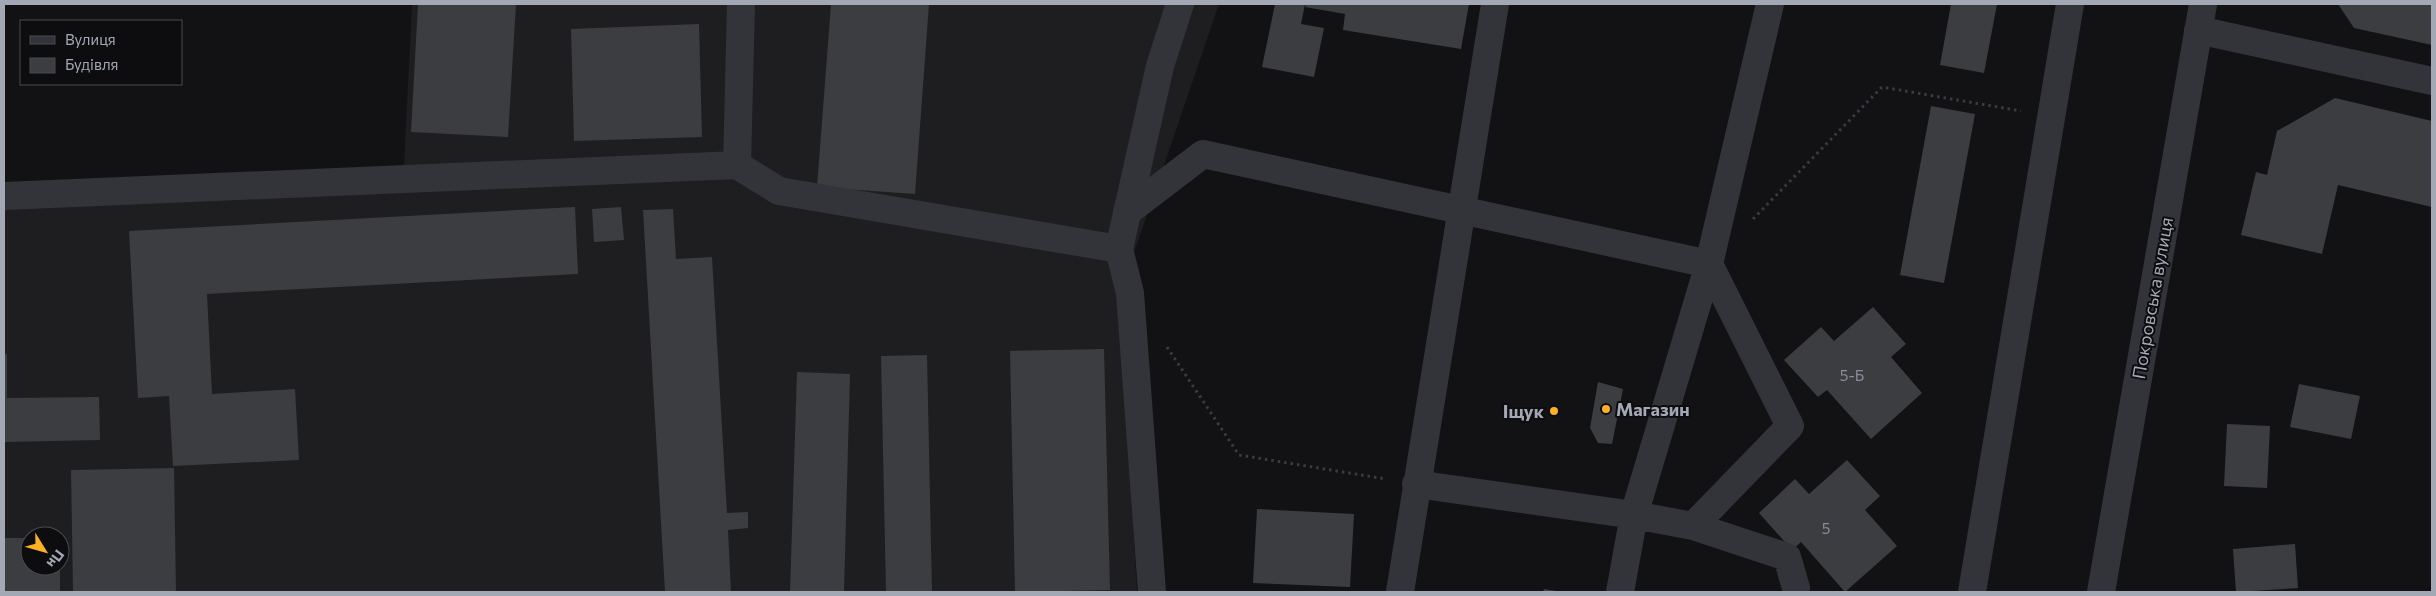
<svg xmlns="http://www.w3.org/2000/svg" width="2436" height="596" viewBox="0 0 2436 596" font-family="Commissioner,sans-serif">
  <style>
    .built { fill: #1e1e21; fill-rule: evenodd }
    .building { fill: #3c3d41 }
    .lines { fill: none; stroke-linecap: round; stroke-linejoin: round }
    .path { stroke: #393b40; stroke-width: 3; stroke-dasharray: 2.5 4; stroke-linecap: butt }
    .minor { stroke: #333439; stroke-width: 28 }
    .poi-dot { fill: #fbb122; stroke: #0d0d0f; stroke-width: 2 }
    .labels { text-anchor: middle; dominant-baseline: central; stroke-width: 4; stroke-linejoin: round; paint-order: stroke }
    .number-label { font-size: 15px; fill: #898d98 }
    .street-label { font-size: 18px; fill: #a3a8b5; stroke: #0d0d0f }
    .poi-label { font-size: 18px; font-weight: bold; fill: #a3a8b5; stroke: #0d0d0f; text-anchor: start }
  </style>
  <rect width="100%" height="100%" fill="#121214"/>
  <!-- built -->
  <path class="built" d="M412,4h807l-99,290 17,298h-1133v-384l399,-22zM30,536h30v30h-30z"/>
  <!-- building -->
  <path class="building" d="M418,4h98l-8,133 -97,-5z
    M831,4h98l-14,190 -98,-7z
    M1275,4h30l-4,20 23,4 -10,49 -52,-10z
    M1306,4h163l-8,45 -118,-19 2,-16 -40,-7z
    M1951,4h46l-13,69 -44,-8z
    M2338,4h94v41l-78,-17z
    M699,24l3,113 -128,4 -3,-112z
    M2335,98l97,23v86l-94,-22 -16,69 -81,-19 15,-63 11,3 10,-44z
    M1931,106l44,8 -31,169 -44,-8z
    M575,207l3,67 -371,20 5,100 83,-5 4,71 -126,6 -4,-70 -31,2 -9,-167z
    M621,207l3,33 -30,2 -2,-33z
    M673,209l3,50 36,-2 15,256 21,-1v16l-20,2 3,62h-66l-22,-382z
    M1873,307l33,37 -15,13 31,36 -51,46 -44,-49 -9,7 -34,-37 37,-33 13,14z
    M1104,349l6,241 -95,2 -5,-241z
    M4,354h3v44l92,-1 1,43 -96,2z
    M927,355l5,237h-46l-5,-236z
    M797,372l53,2 -6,218h-54z
    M1598,382l25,7 -11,55 -14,-1 -8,-15z
    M2299,384l61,12 -9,43 -61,-12z
    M2227,424l43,2 -3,62 -43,-2z
    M1847,460l33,36 -15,14 32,36 -52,46 -44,-50 -9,8 -33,-37 36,-34 14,15z
    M174,468l2,124h-103l-2,-122z
    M1257,509l97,5 -4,73 -97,-4z
    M4,538h26v28h30v25h-56z
    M2295,544l3,44 -62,4 -3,-43z
    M1544,589l12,2v1h-13z"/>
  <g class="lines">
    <!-- path -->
    <path class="path" d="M1753,219l129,-132 139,24
      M1167,347l72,108 147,24"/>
    <!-- minor -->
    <path class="minor" d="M2198,30l234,51
      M737,165l42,26 340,58
      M4,196l733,-31 4,-161
      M1127,212l76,-58 506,110 81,162 -97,100 -59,-11 -218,-31
      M1693,526l94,31 9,31
      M1152,592l-22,-299 -11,-44 41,-183 20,-62
      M1400,592l95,-588
      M1620,592l14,-77 75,-251 61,-260
      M1972,592l98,-588
      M2101,592l102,-588"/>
  </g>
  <!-- markers -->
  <g class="poi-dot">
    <circle cx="1606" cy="409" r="5"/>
    <circle cx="1554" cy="411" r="5"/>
  </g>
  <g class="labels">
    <!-- number labels -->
    <g class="number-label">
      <text x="1852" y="375">5-Б</text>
      <text x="1826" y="528">5</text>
    </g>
    <!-- street labels -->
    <g class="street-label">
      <text transform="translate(2152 298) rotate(-80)">Покровська вулиця</text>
    </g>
    <!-- poi labels -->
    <g class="poi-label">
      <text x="1616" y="409">Магазин</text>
      <text x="1544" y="411" text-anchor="end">Іщук</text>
    </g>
  </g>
  <!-- border -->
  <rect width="2436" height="596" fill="none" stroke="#a3a8b5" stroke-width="10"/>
  <!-- legend -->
  <rect x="20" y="20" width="162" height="65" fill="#0d0d0f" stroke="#494b51"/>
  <rect x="30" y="36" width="25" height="8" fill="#333439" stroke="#494b51"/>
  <text x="65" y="45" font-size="15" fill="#a3a8b5">Вулиця</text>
  <rect x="30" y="58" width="25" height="15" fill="#3c3d41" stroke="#494b51"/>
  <text x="65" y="70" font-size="15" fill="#a3a8b5">Будівля</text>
  <!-- north arrow -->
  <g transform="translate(45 551) rotate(127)"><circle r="24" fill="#0d0d0f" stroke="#494b51"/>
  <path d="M0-4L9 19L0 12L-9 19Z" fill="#fbb122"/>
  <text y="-8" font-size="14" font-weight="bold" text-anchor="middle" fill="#a3a8b5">Пн</text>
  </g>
</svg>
